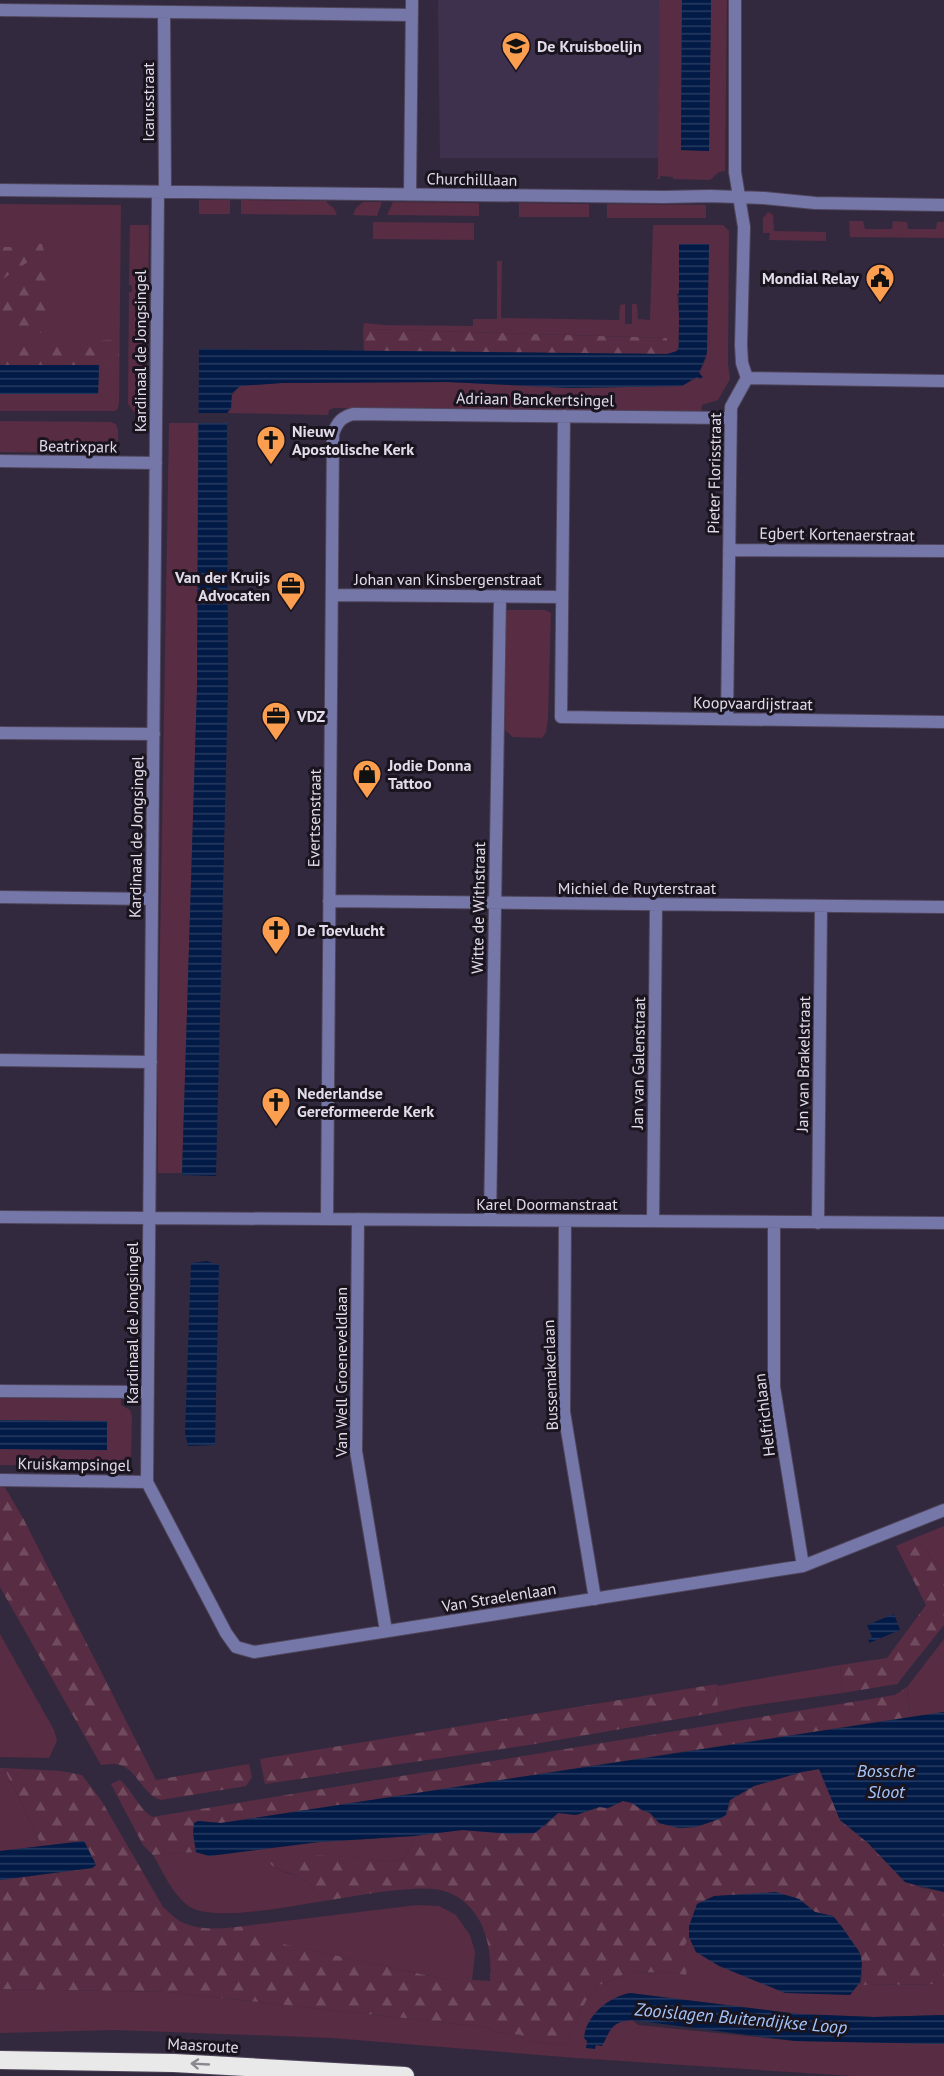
<svg xmlns="http://www.w3.org/2000/svg" width="944" height="2076" viewBox="0 0 944 2076" font-family="'PT Sans',sans-serif">
  <style>
    .built { fill: #3e314e }
    .green { fill: #582c42 }
    .forest { fill: url(#forest-firs) }
    .water { fill: url(#water-rules) }
    .pier { fill: #33293f }
    .lines { fill: none; stroke-linecap: round; stroke-linejoin: round }
    .minor-casing { stroke: #4f455a; stroke-width: 14 }
    .motorway-casing { stroke: #4f455a; stroke-width: 20 }
    .minor { stroke: #7577a9; stroke-width: 12 }
    .motorway { stroke: #e9e9e9; stroke-width: 18 }
    .oneway { stroke: #8b898e }
    .labels { text-anchor: middle; dominant-baseline: central; stroke-width: 6; stroke-linejoin: round; paint-order: stroke }
    .poi-label { font-size: 16px; font-weight: bold; fill: #e1dbea; stroke: #19141e; text-anchor: start }
    .street-label { font-size: 16px; fill: #e1dbea; stroke: #19141e }
    .water-label { font-size: 18px; font-style: italic; fill: #a5c6fb; stroke: #19141e }
  </style>
  <defs>
    <pattern id="forest-firs" width="22" height="20" patternUnits="userSpaceOnUse" patternTransform="scale(1.5)"><rect width="22" height="20" fill="#582c42"/><path d="M5 1l3.5 6h-7zM16 11l3.5 6h-7z" fill="#704a5d"/></pattern>
    <pattern id="water-rules" width="6" height="5" patternUnits="userSpaceOnUse" patternTransform="scale(1.5)"><rect width="6" height="5" fill="#021a46"/><path d="M0 2.5h6" fill="none" stroke="#273b61"/></pattern>
  </defs>
  <rect width="100%" height="100%" fill="#33293f"/>
  <!-- built -->
  <path class="built" d="M438,0h222v158h-220z"/>
  <!-- green -->
  <path class="green" d="M659,0h23l-1,150 28,1 2,-151h16l-2,171 -6,1 -9,8 -37,-1v-2l-13,-1v3h-5l3,-1z
    M199,200h31v14h-31z
    M241,200l86,1v2l7,5 3,7 -96,-1z
    M363,202h19l-5,14 -24,-1 3,-7z
    M393,202l86,1v13l-92,-1z
    M519,203l70,1v13h-70z
    M0,204l121,1 -2,197 -1,6 -3,3h-115v-17h98l1,-28 -99,-1z
    M607,204l99,1v13h-99z
    M768,212l5,3 1,16 52,1v9l-57,-1 1,-7h-7v-15z
    M849,221h14l2,8h27l1,-8 14,1 1,7h28l1,-7h7v16l-94,-1z
    M373,222l101,1v17l-101,-1z
    M130,225h19l-2,188 -13,-1 -6,-8 1,-112h3v-6l-3,-1z
    M653,225h70l6,6 -1,132 2,16 -12,21 -16,5 -1,7 -367,-4 -5,2 -1,5 -101,-2 4,-5v-12l9,-10 42,-3 166,-1 122,6 112,-2 15,-9h5l-3,-4 7,-14 3,-115 -32,51 2,23 -1,31 -3,3 -8,2v-16l-304,-9 1,-6 20,2 89,1v-7h24v-58h5l-1,57 118,2 1,-15 5,-1v20h7v-20h4l1,1 1,14 12,1z
    M0,421l110,1 6,2 2,6v23l-118,-1z
    M169,423h29l-1,265 -15,485h-24v-111z
    M506,610h39l6,3 -3,105 -2,14 -4,6 -29,-1 -8,-7z
    M0,1398l121,1v6l9,5 2,6 -1,43 -4,5 -5,2 -122,-1v-16l106,1 1,-28 -107,-2z
    M944,1526v49l-27,-38z
    M0,1634l54,96 3,11 -8,17 -49,-1z
    M944,1639v73l-35,5 -2,-30z
    M840,1665l2,28 -99,14 -25,5 -1,-26z
    M0,1768h4l38,78 -42,5z
    M414,1836c-3,8 -6,20 -14,24 -11,5 -26,-1 -37,-2 -24,-2 -71,-3 -93,5 7,8 20,10 30,14 10,5 17,15 24,24 -30,4 -113,23 -137,4 -15,-12 -24,-33 -34,-50l43,-3 13,4 110,-14z
    M417,1905l22,1 17,9 14,20 5,17 -3,29 -33,-3 -184,-40 -3,-13z
    M689,1937l7,15 154,43 10,-13v3l84,-1v31l-70,2 -75,-3 -169,-21c-19,5 -30,13 -40,29 -3,7 -7,11 -4,18l14,6 3,-2c8,-17 10,-22 29,-24l6,5 157,16 149,3v32h-92l-276,-18 -244,-20 -216,-8 -116,3v-44l168,3 318,35 10,5 25,3 4,6 40,4 21,-44 11,-15 31,-13 36,-1 22,3 1,-18 -3,-10z"/>
  <!-- forest -->
  <path class="forest" d="M36,243l6,1 2,7 -44,30v-34h29z
    M42,260l9,1 -1,63 -8,9 -42,-1v-37z
    M363,329l304,9v16l-303,-3z
    M119,339v19l-20,7h-99v-17z
    M0,1486h4l19,32 133,262 93,-16 3,13 -6,9 -85,14c-19,-5 -25,-34 -45,-36 -4,-1 -10,1 -15,1l-101,-178z
    M917,1537l27,38v50l-47,59 -55,9 -2,-28 47,-7 39,-53 -30,-59z
    M717,1684l1,28 -189,33 -264,39 -5,-25z
    M907,1687l2,30 -688,106 -23,-2 -5,12 3,19 -43,3 -10,-10 -32,-61 9,-4c13,11 19,29 32,37l743,-122z
    M4,1768l57,3 21,4 19,25 62,107c5,4 9,9 15,13 21,13 51,8 74,5l4,13 183,40 51,3c3,-35 -7,-78 -46,-90 -25,-8 -91,6 -120,10 -7,-9 -14,-19 -24,-24 -11,-5 -22,-6 -31,-14 28,-10 64,-8 94,-5 11,1 26,7 37,2 8,-4 11,-16 14,-24l48,-6 83,-4 13,-13 18,2 24,-8 8,1 15,-7 9,2 10,7 8,3 9,10 20,5 17,-1 23,-8 11,-19 24,-14 48,-14 18,-3 20,51 28,23 37,39 17,6 22,4v92l-84,1 2,-9 -2,-23 -18,-26 -9,-11 -18,-4 -16,-13 -110,27v11l-5,10 5,11 -3,17 -22,-3 -36,1 -31,13 -11,15 -21,44 -40,-4 -4,-6 -25,-3 -10,-5 -318,-35 -168,-3v-109l92,-12 4,-3 -12,-24 -42,5z"/>
  <!-- water -->
  <path class="water" d="M682,0h29l-2,151 -28,-1z
    M679,244h30l-2,109 -8,20 4,4 -3,2 -3,-2 -15,9 -112,2 -122,-6 -166,1 -42,3 -8,7 -1,15 -4,5 1,275 -12,488 -34,-1 15,-487 2,-339 468,5 10,-3 2,-5v-49l-2,-2 2,-1z
    M0,365h99l-1,29h-98z
    M207,1261l12,4 -4,180 -27,1 -3,-13 6,-170z
    M0,1420l107,1v29l-107,-1z
    M894,1614l6,16 -31,13 -1,-4 4,-2 -5,-12z
    M944,1712v180l-39,-10 -37,-39 -28,-23 -21,-51 -17,3 -48,14 -24,14 -4,15 -7,4 -23,8 -17,1 -20,-5 -9,-10 -8,-3 -10,-7 -9,-2 -15,7 -9,-1 -23,8 -18,-2 -23,20 -24,1 -49,-4 -48,6 -95,6 -110,14 -13,-4 -3,-19 1,-10 4,-2 23,2z
    M84,1841l12,24 -4,3 -92,12v-29z
    M776,1892l23,7 16,13 18,4 9,11 18,26 2,10 -2,19 -10,13 -65,-2 -66,-27 -23,-14 -7,-15v-11l8,-22 17,-8z
    M630,1993l169,21 75,3 70,-2v29l-149,-3 -163,-21c-21,2 -21,9 -30,26l-6,-1 -1,4 -9,-1 1,-7 -3,-3c2,-23 25,-41 46,-45z"/>
  <!-- pier -->
  <path class="pier" d="M195,413h35v10h-35z"/>
  <g class="lines">
    <!-- minor casing -->
    <g class="minor-casing">
      <path id="minor" d="M0,10l412,5
        M164,12l1,180
        M0,190l664,7 46,-1 54,2 51,5 129,2
        M158,192l-11,1290 79,151 10,14 18,5 549,-86 141,-56
        M410,194l2,-194
        M747,378l197,3
        M564,416l-3,301 383,5
        M0,461l156,2
        M729,550l215,1
        M333,595l229,2
        M727,719l4,-312 16,-29 -5,-15 -1,-18 3,-118 -9,-55v-172
        M0,733l154,1
        M0,897l152,2
        M329,901l615,6
        M0,1060l151,2
        M0,1217l944,6
        M327,1219l6,-785c4,-12 9,-17 20,-20l378,4
        M358,1219l-2,232 30,180
        M490,1220l10,-624
        M565,1221l-1,191 31,187
        M653,1221l3,-316
        M774,1222v165l29,179
        M818,1223l3,-317
        M0,1391l148,1
        M0,1480l147,2"/>
    </g>
    <!-- motorway casing -->
    <g class="motorway-casing">
      <path id="motorway" d="M0,2060l174,3 231,13"/>
    </g>
    <!-- minor -->
    <use href="#minor" class="minor"/>
    <!-- motorway -->
    <use href="#motorway" class="motorway"/>
  </g>
  <!-- one-way arrows -->
  <defs><path id="oneway-shaft" d="M-6 0H5M1.5-3L5.5 0L1.5 3" fill="none" stroke-width="1.6" stroke-linecap="round" stroke-linejoin="round" transform="scale(1.5)"/></defs>
  <use class="oneway" href="#oneway-shaft" transform="translate(200 2064) rotate(-177)"/>
  <!-- icons -->
  <defs>
    <g id="school-pin" transform="scale(1.5)"><path d="M0 17L-7.5 6A9.5 9.5 0 1 1 7.5 6Z" fill="#fb9e50" stroke="#19141e"/><path d="M0-5L7-2L0 1L-7-2ZM-4 1L0 2.5L4 1V4Q0 6-4 4Z" fill="#111"/></g>
    <g id="civic-pin" transform="scale(1.5)"><path d="M0 17L-7.5 6A9.5 9.5 0 1 1 7.5 6Z" fill="#fb9e50" stroke="#19141e"/><path d="M-.6-6.5H3V-4.5H.6V-3L4-1V1h2V6H-6V1h2V-1L-.6-3ZM-1.2 2.5V6h2.4V2.5Z" fill="#111"/></g>
    <g id="church-pin" transform="scale(1.5)"><path d="M0 17L-7.5 6A9.5 9.5 0 1 1 7.5 6Z" fill="#fb9e50" stroke="#19141e"/><path d="M-1.2-6h2.4v3.5h3.3v2.4h-3.3V6h-2.4V-.1h-3.3v-2.4h3.3Z" fill="#111"/></g>
    <g id="office-pin" transform="scale(1.5)"><path d="M0 17L-7.5 6A9.5 9.5 0 1 1 7.5 6Z" fill="#fb9e50" stroke="#19141e"/><path d="M-6-3h4V-5.5h4V-3h4V5H-6ZM-1-4.5V-3h2v-1.5ZM-6 0V1H6V0Z" fill="#111"/></g>
    <g id="shop-pin" transform="scale(1.5)"><path d="M0 17L-7.5 6A9.5 9.5 0 1 1 7.5 6Z" fill="#fb9e50" stroke="#19141e"/><path d="M-5-2.5h2.3a2.7 3.5 0 0 1 5.4 0H5L5.5 6h-11ZM-1.5-2.5h3a1.5 2.3 0 0 0-3 0Z" fill="#111"/></g>
  </defs>
  <g fill-rule="evenodd">
    <use href="#school-pin" x="516" y="46"/>
    <use href="#civic-pin" x="880" y="278"/>
    <use href="#church-pin" x="271" y="440"/>
    <use href="#office-pin" x="291" y="586"/>
    <use href="#office-pin" x="276" y="716"/>
    <use href="#shop-pin" x="367" y="774"/>
    <use href="#church-pin" x="276" y="930"/>
    <use href="#church-pin" x="276" y="1102"/>
  </g>
  <g class="labels">
    <!-- poi labels -->
    <g class="poi-label">
      <text x="537" y="46">De Kruisboelijn</text>
      <text x="859" y="278" text-anchor="end">Mondial Relay</text>
      <text x="292" y="431">Nieuw<tspan x="292" dy="18">Apostolische Kerk</tspan></text>
      <text x="270" y="577" text-anchor="end">Van der Kruijs<tspan x="270" dy="18">Advocaten</tspan></text>
      <text x="297" y="716">VDZ</text>
      <text x="388" y="765">Jodie Donna<tspan x="388" dy="18">Tattoo</tspan></text>
      <text x="297" y="930">De Toevlucht</text>
      <text x="297" y="1093">Nederlandse<tspan x="297" dy="18">Gereformeerde Kerk</tspan></text>
    </g>
    <!-- street labels -->
    <g class="street-label">
      <text transform="translate(148 102) rotate(-90)">Icarusstraat</text>
      <text transform="translate(472 179) rotate(1)">Churchilllaan</text>
      <text transform="translate(140 351) rotate(-90)">Kardinaal de Jongsingel</text>
      <text transform="translate(535 399) rotate(1)">Adriaan Banckertsingel</text>
      <text transform="translate(78 446) rotate(1)">Beatrixpark</text>
      <text transform="translate(714 473) rotate(-89)">Pieter Florisstraat</text>
      <text transform="translate(837 534) rotate(1)">Egbert Kortenaerstraat</text>
      <text x="448" y="579">Johan van Kinsbergenstraat</text>
      <text transform="translate(753 703) rotate(1)">Koopvaardijstraat</text>
      <text transform="translate(314 818) rotate(-89)">Evertsenstraat</text>
      <text transform="translate(136 837) rotate(-89)">Kardinaal de Jongsingel</text>
      <text x="637" y="888">Michiel de Ruyterstraat</text>
      <text transform="translate(478 908) rotate(-89)">Witte de Withstraat</text>
      <text transform="translate(638 1063) rotate(-89)">Jan van Galenstraat</text>
      <text transform="translate(803 1064) rotate(-89)">Jan van Brakelstraat</text>
      <text x="547" y="1204">Karel Doormanstraat</text>
      <text transform="translate(132 1323) rotate(-90)">Kardinaal de Jongsingel</text>
      <text transform="translate(341 1372) rotate(-90)">Van Well Groeneveldlaan</text>
      <text transform="translate(550 1375) rotate(-92)">Bussemakerlaan</text>
      <text transform="translate(764 1415) rotate(-97)">Helfrichlaan</text>
      <text transform="translate(74 1464) rotate(1)">Kruiskampsingel</text>
      <text transform="translate(499 1597) rotate(-9)">Van Straelenlaan</text>
      <text transform="translate(203 2045) rotate(3)">Maasroute</text>
    </g>
    <!-- water labels -->
    <g class="water-label">
      <text x="886" y="1770">Bossche<tspan x="886" dy="21">Sloot</tspan></text>
      <text transform="translate(741 2018) rotate(5)">Zooislagen Buitendijkse Loop</text>
    </g>
  </g>
</svg>
